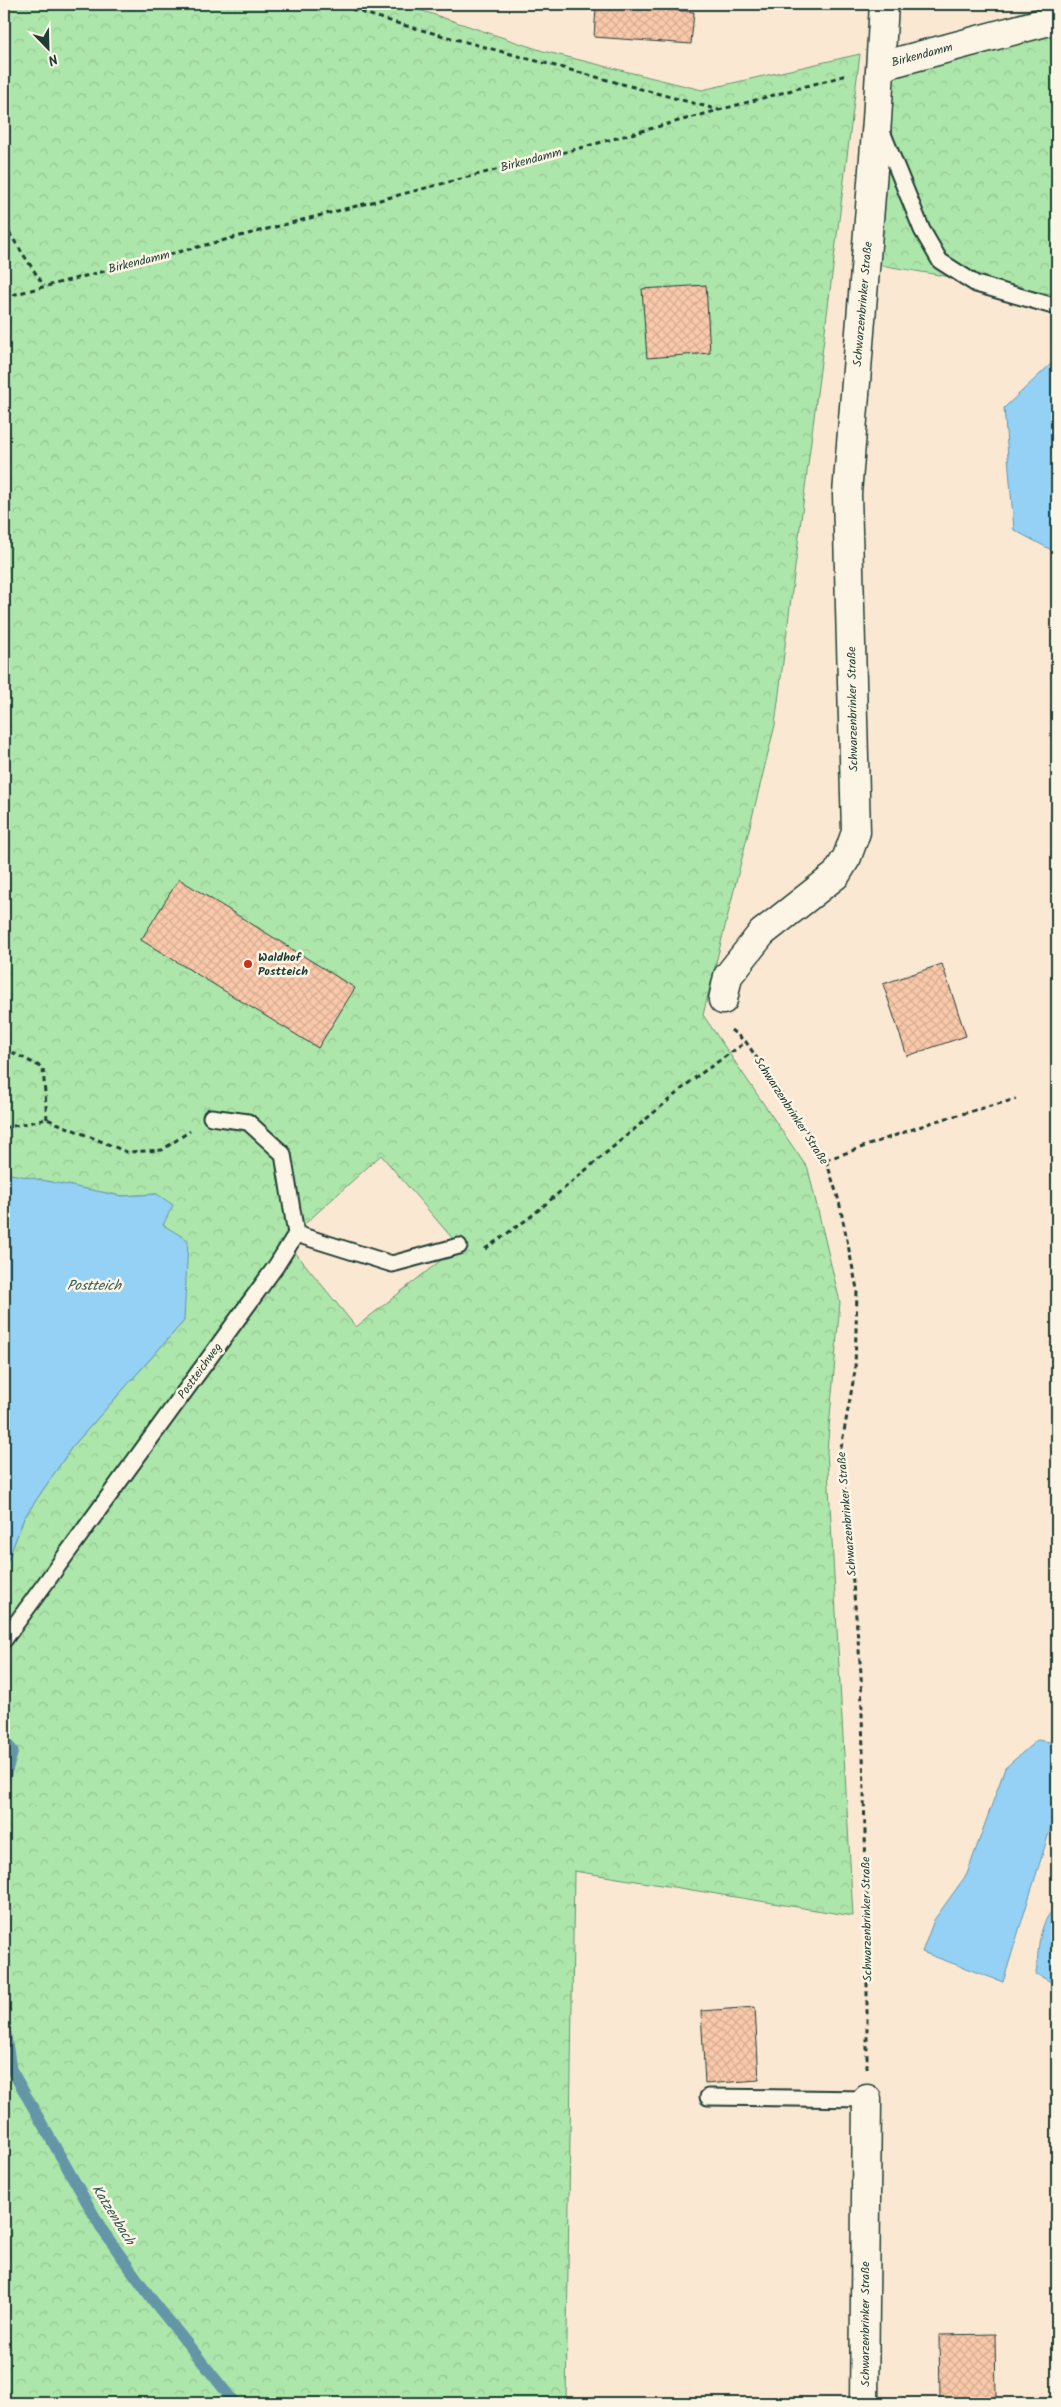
<svg xmlns="http://www.w3.org/2000/svg" width="1061" height="2407" viewBox="0 0 1061 2407" font-family="Kalam,sans-serif">
  <style>
    .forest { fill: url(#forest-crowns); stroke: #66926f; fill-rule: evenodd }
    .water { fill: #94d1f5; stroke: #6596a8 }
    .lines { fill: none; stroke-linecap: round; stroke-linejoin: round }
    .stream { stroke: #6596a8; stroke-width: 11 }
    .building { fill: url(#building-cross-hatch); stroke: #1f3d34 }
    .lane-casing { stroke: #1f3d34; stroke-width: 19 }
    .street-casing { stroke: #1f3d34; stroke-width: 31 }
    .path { stroke: #1f3d34; stroke-width: 3; stroke-dasharray: 5 4; stroke-linecap: butt }
    .lane { stroke: #fcf5e5; stroke-width: 15 }
    .street { stroke: #fcf5e5; stroke-width: 28 }
    .poi-dot { fill: #c8321e; stroke: #fcf5e5; stroke-width: 2 }
    .labels { text-anchor: middle; dominant-baseline: central; stroke-width: 5; stroke-linejoin: round; paint-order: stroke }
    .street-label { font-size: 12px; fill: #1f3d34; stroke: #fcf5e5 }
    .poi-label { font-size: 12px; font-weight: bold; fill: #1f3d34; stroke: #fcf5e5; text-anchor: start }
    .water-label { font-size: 14px; font-style: italic; fill: #365b5b; stroke: #fcf5e5 }
  </style>
  <defs>
    <pattern id="forest-crowns" width="20" height="18" patternUnits="userSpaceOnUse" patternTransform="scale(1.25)"><rect width="20" height="18" fill="#ade6aa"/><path d="M2 6a3 3 0 1 1 6 0M12 15a3 3 0 1 1 6 0" fill="none" stroke="#94c693"/></pattern>
    <pattern id="building-cross-hatch" width="8" height="8" patternUnits="userSpaceOnUse" patternTransform="scale(1.25)"><rect width="8" height="8" fill="#fac8aa"/><path d="M0 0l8 8M0 8l8-8" fill="none" stroke="#d6ad93"/></pattern>
  </defs>
  <rect width="100%" height="100%" fill="#fbe8d3"/>
  <filter id="ink" filterUnits="userSpaceOnUse"><feTurbulence type="fractalNoise" baseFrequency=".02" numOctaves="2"/><feDisplacementMap in="SourceGraphic" scale="10" xChannelSelector="R" yChannelSelector="G"/><feConvolveMatrix kernelMatrix="1 2 1 2 8 2 1 2 1" color-interpolation-filters="sRGB"/></filter>
  <g filter="url(#ink)">
    <!-- forest -->
    <path class="forest" d="M4,4h398l141,47 159,39 158,-36 -85,671 -72,290 105,154 32,133 -13,149 26,465 -279,-45 -8,532h-562v-833l20,-52 48,-71 112,-126 -27,-127 -35,2 -118,-22zM381,1155l78,91 -103,81 -70,-86z
      M1046,4h11v291l-177,-30 9,-208z"/>
    <!-- water -->
    <path class="water" d="M1054,361h3v192l-43,-23 -10,-122z
      M6,1173l116,23 35,-2 16,11 -10,20 25,15 -4,81 -112,126 -48,71 -20,52v-396z
      M1037,1740l20,3v64l-54,175 -81,-30 12,-32 33,-46 38,-106z
      M1057,1906v79l-21,-11c3,-23 1,-52 21,-68z"/>
    <g class="lines">
      <!-- stream -->
      <path class="stream" d="M4,1740l9,11 -9,29
        M4,2022l7,47 92,162 51,71 81,101"/>
    </g>
    <!-- building -->
    <path class="building" d="M643,4h18v5l33,3 -3,32 -97,-7 2,-30 46,2z
      M706,285l4,68 -63,5 -5,-69z
      M179,879l176,109 -37,60 -177,-108z
      M942,964l24,72 -59,20 -24,-72z
      M755,2007l4,73 -54,4 -4,-73z
      M995,2334l1,65 -56,1 -1,-65z"/>
    <g class="lines">
      <!-- lane casing -->
      <g class="lane-casing">
        <path id="lane" d="M881,129l41,101 18,31 36,23 81,23
          M296,1234l96,30 67,-18
          M4,1640l272,-374 20,-32 -13,-80 -35,-32 -37,-5
          M708,2097l159,2"/>
      </g>
      <!-- street casing -->
      <g class="street-casing">
        <path id="street" d="M881,66l176,-47
          M723,1000l5,-24 34,-43 74,-58 11,-18 9,-25 -9,-338 30,-374 7,-116
          M864,2403l3,-304"/>
      </g>
      <!-- path -->
      <path class="path" d="M335,4l68,21 316,85
        M4,225l40,61
        M4,297l565,-146 278,-76
        M731,1030l15,12 80,118 13,41 18,88 -2,82 -14,77 20,225 6,240v156
        M4,1048l39,20 4,51
        M4,1128l43,-9 80,33 35,-2 28,-19
        M826,1160l110,-39 80,-22
        M485,1249l44,-31 167,-141 50,-35"/>
      <!-- lane -->
      <use href="#lane" class="lane"/>
      <!-- street -->
      <use href="#street" class="street"/>
    </g>
  </g>
  <!-- markers -->
  <circle class="poi-dot" cx="248" cy="964" r="5"/>
  <g class="labels">
    <!-- street labels -->
    <g class="street-label">
      <text transform="translate(922 55) rotate(-15)">Birkendamm</text>
      <text transform="translate(531 160) rotate(-15)">Birkendamm</text>
      <text transform="translate(139 262) rotate(-14)">Birkendamm</text>
      <text transform="translate(863 304) rotate(-85)">Schwarzenbrinker Straße</text>
      <text transform="translate(853 709) rotate(-91)">Schwarzenbrinker Straße</text>
      <text transform="translate(791 1111) rotate(57)">Schwarzenbrinker Straße</text>
      <text transform="translate(200 1371) rotate(-54)">Postteichweg</text>
      <text transform="translate(847 1514) rotate(-95)">Schwarzenbrinker Straße</text>
      <text transform="translate(867 1919) rotate(-91)">Schwarzenbrinker Straße</text>
      <text transform="translate(865 2324) rotate(-90)">Schwarzenbrinker Straße</text>
    </g>
    <!-- poi labels -->
    <g class="poi-label">
      <text x="258" y="957">Waldhof<tspan x="258" dy="14">Postteich</tspan></text>
    </g>
    <!-- water labels -->
    <g class="water-label">
      <text x="94" y="1286">Postteich</text>
      <text transform="translate(113 2215) rotate(58)">Katzenbach</text>
    </g>
  </g>
  <!-- margin -->
  <rect width="1061" height="2407" fill="none" stroke="#fcf5e5" stroke-width="20"/>
  <rect x="10" y="10" width="1041" height="2387" fill="none" stroke="#1f3d34" stroke-width="2" filter="url(#ink)"/>
  <!-- north arrow -->
  <g transform="translate(48 48) rotate(157)" stroke="#fcf5e5" stroke-width="4" paint-order="stroke">
  <path d="M0-4L9 19L0 12L-9 19Z" fill="#1f3d34"/>
  <text y="-8" font-size="14" font-weight="bold" text-anchor="middle" fill="#1f3d34">N</text>
  </g>
</svg>
